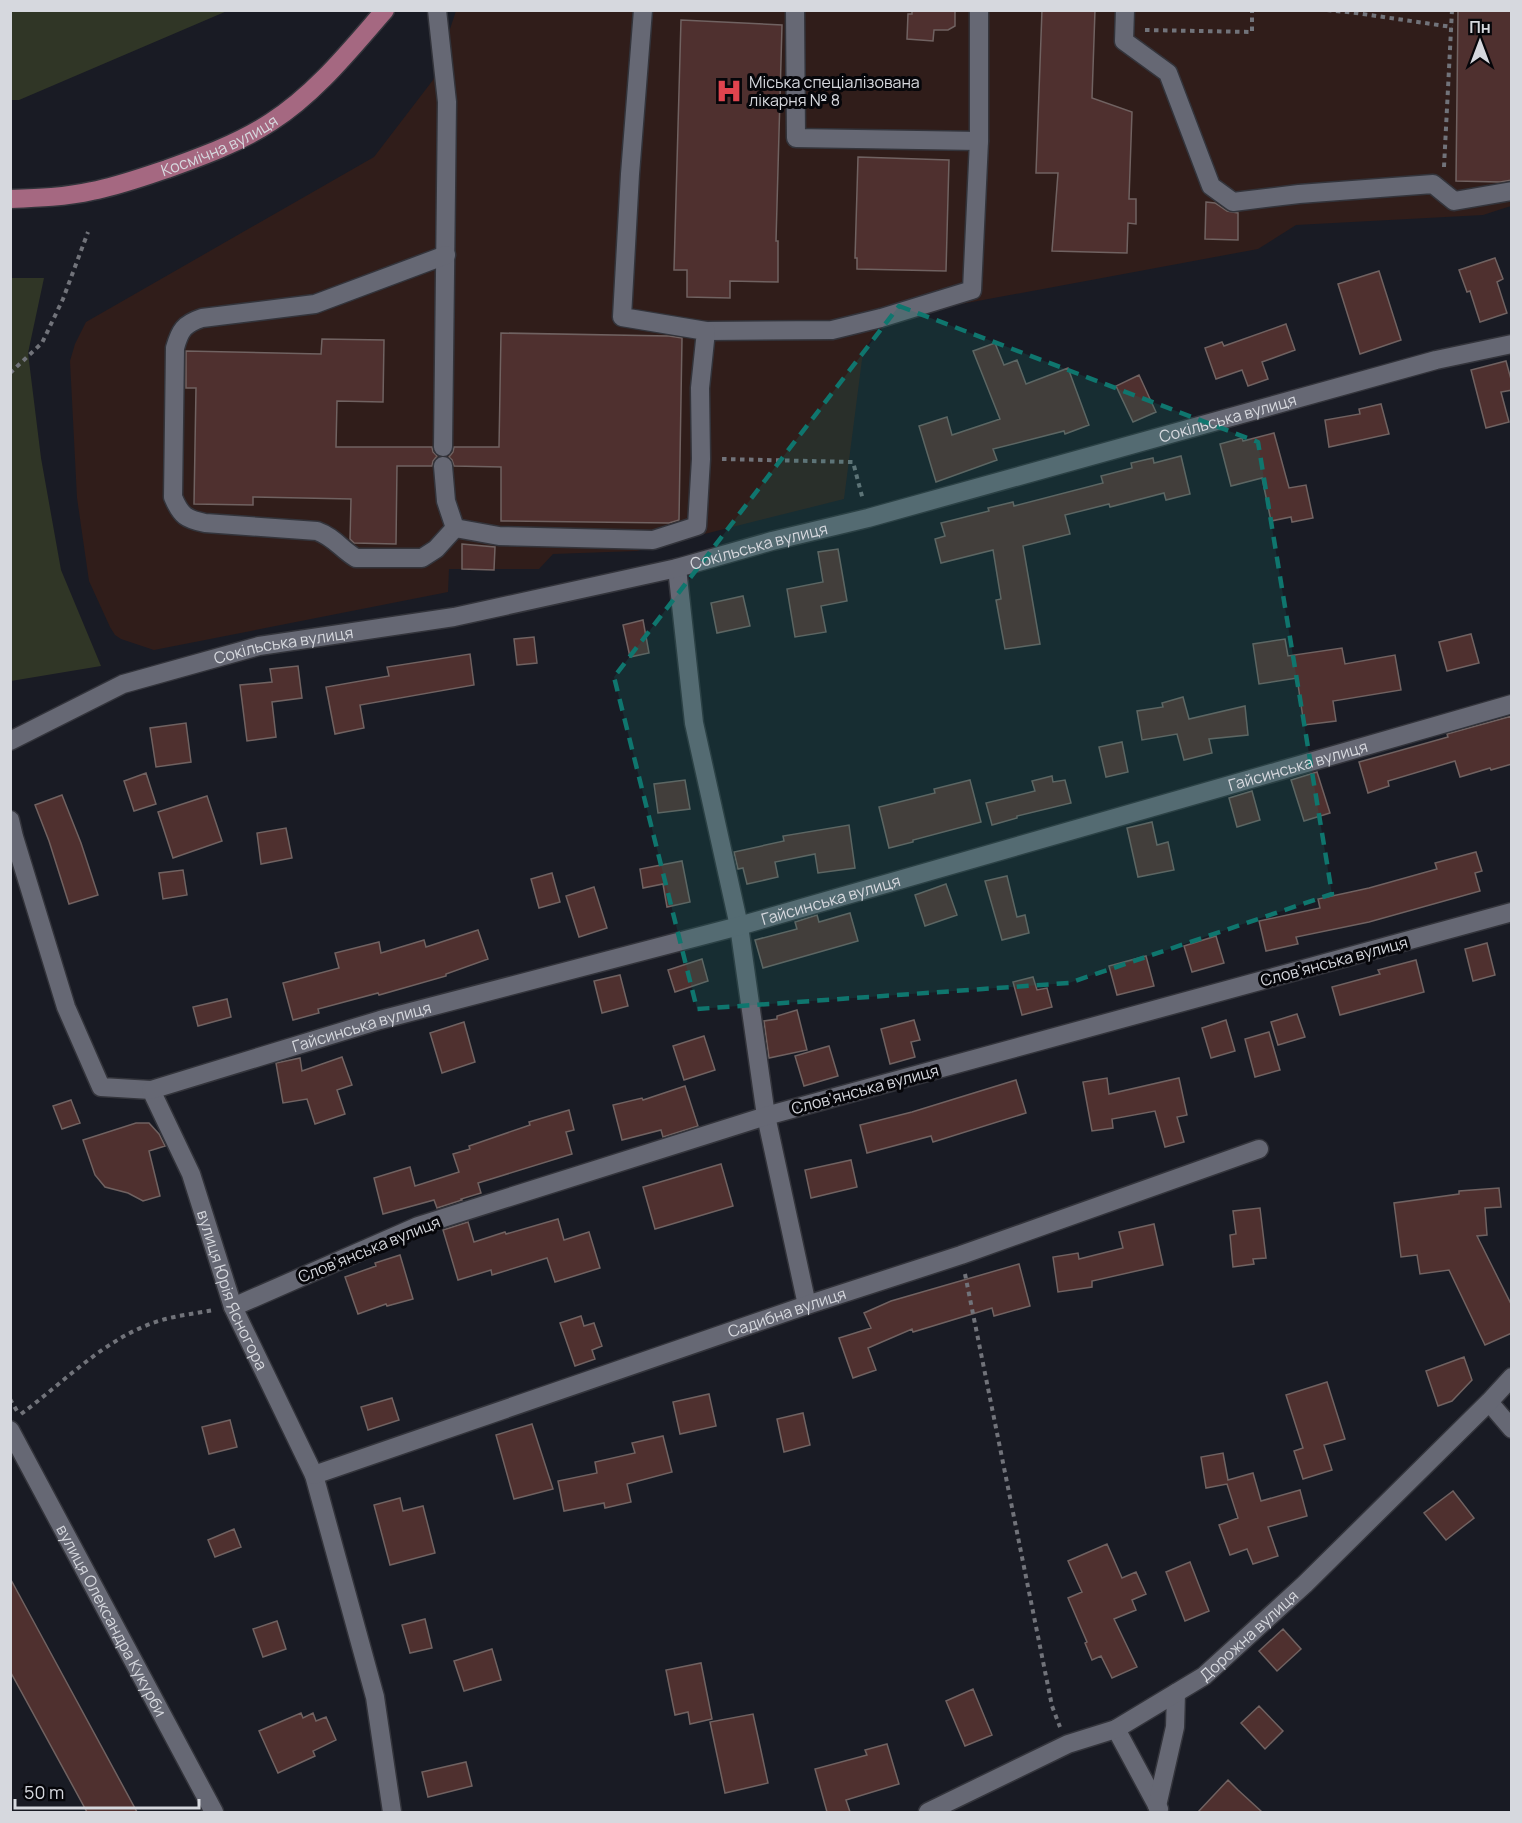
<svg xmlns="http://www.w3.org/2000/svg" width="1522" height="1823" viewBox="0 0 1522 1823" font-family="Manrope,sans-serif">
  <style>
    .medical { fill: #301d1a }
    .green { fill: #303626 }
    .building { fill: #4f302f; stroke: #706261; stroke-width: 1.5 }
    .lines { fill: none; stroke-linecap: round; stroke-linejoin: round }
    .minor-casing { stroke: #33343b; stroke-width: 21 }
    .major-casing { stroke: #33343b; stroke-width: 21 }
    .path { stroke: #71737a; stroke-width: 4; stroke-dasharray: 4.5 4.5; stroke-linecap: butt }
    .minor { stroke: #666874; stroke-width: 18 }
    .major { stroke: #a56881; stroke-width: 18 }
    .marked { fill: #0f766e; fill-opacity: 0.2; stroke: #0f766e; stroke-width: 4.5; stroke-dasharray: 12 8; stroke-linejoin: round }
    .labels { text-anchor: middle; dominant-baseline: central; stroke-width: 6; stroke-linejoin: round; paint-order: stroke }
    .poi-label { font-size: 16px; fill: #d6d8de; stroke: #06060a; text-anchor: start }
    .street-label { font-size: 16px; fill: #d6d8de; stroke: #06060a }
  </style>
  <rect width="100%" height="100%" fill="#191b24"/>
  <!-- medical -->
  <path class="medical" d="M456,11h1055v195l-28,9 -187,10 -38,24 -372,69 -23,34 -19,147 -207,52 -84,3 -14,15h-90l-1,23 -294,58 -33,-11 -6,-4 -5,-8 -21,-46 -12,-83 -7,-137 5,-17 11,-22 288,-165 59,-77z"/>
  <!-- green -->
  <path class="green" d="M11,10h216v1l-208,89h-8z
    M11,278h33l-16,75 13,105 20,112 40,96 -90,15z"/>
  <!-- building -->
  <path class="building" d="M912,10h43v16l-7,4h-14l-1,11 -26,-2 1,-25h4z
    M1042,10h53l-3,88 40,14 -3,87h7v25l-8,-1 -1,30 -75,-2 6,-78h-22z
    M1458,10h54v170l-12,2 -44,-1z
    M681,20l101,5 -6,216h2v41l-48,-1v17l-43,-1v-27h-13z
    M858,157l91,3 -3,111 -89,-2v-11h-2z
    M1206,202l9,1 12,8 11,2v27l-33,-1z
    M1495,258l8,21 -6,3 10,31 -27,9 -10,-31 -3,1 -8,-22z
    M1379,271l22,69 -41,14 -22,-70z
    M1286,324l9,26 -33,12 6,17 -20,7 -6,-16 -26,9 -11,-31 17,-6 2,4z
    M501,333l168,3 13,2 -3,182 -10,3 -168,-2v-54l-47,-1 -2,-6 -3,-3 4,-5 1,-5h45z
    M322,339l62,1 -1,62 -46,-1 -1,46h96l1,5 4,4 -4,5 -1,5h-35l-1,78 -42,-1 -4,-4 1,-40 -98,-2v8l-59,-1 2,-116h-10v-37l135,3z
    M995,343l9,22 13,-5 9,24 42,-16 21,57 -24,9 -1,-3 -71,18 4,11 -61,22 -17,-56 28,-9 5,18 48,-16 -27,-68z
    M1506,361l6,22v7l-11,2 8,30 -23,6 -15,-58z
    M1139,375l17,37 -23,10 -17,-36z
    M1381,404l8,30 -60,13 -4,-27 35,-6 -1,-5z
    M1274,433l15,55 17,-3 7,33 -21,4 -1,-5 -20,4 -9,-43 -31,8 -11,-42 22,-6 1,3z
    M1181,456l9,38 -24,6 -2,-7 -54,14 -1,-3 -44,11 5,19 -47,12 17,98 -35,5 -9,-49 5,-1 -8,-49 -52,13 -6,-24 10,-3 -4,-13 48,-12 -1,-3 25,-6 1,4 89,-23 -2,-7 31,-8 -1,-5 22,-5 1,5z
    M462,544l33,3 -1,23 -32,-1z
    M838,549l9,52 -26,5 5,26 -31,5 -8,-48 36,-7 -5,-30z
    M743,596l7,30 -33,7 -6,-30z
    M643,620l6,33 -19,4 -7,-32z
    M1471,634l8,29 -32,8 -8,-29z
    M534,637l3,26 -20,2 -3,-26z
    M1285,639l3,17 54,-8 3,16 50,-9 6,35 -68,11 3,20 -32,4 -7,-47 -38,6 -6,-40z
    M470,654l4,31 -114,20 4,23 -29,6 -9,-47 63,-11 -2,-9z
    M298,666l4,32 -30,4 4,35 -29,4 -7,-56 32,-3 -2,-13z
    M1183,697l6,22 56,-13 3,29 -39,4 3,14 -28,7 -7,-26 -35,6 -5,-29 26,-4 -1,-4z
    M1512,716v48l-21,6 -1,-2 -30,9 -5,-16 -67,20 1,5 -21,7 -9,-31 89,-25 -1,-3z
    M186,723l5,39 -35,5 -6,-39z
    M1122,742l6,30 -22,5 -7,-30z
    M1317,772l13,41 -26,8 -13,-41z
    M146,773l10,31 -22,7 -10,-30z
    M1052,776l1,6 12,-2 6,23 -54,13v2l-25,7 -6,-22 49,-12 -3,-10z
    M685,780l5,29 -32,4 -4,-29z
    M970,780l11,42 -68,18v2l-24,6 -10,-41 56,-14 -1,-4z
    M1252,791l8,29 -23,7 -8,-29z
    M62,795l19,48 17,52 -29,9 -20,-63 -14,-36z
    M207,796l15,45 -49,17 -15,-46z
    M1152,822l5,23 11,-3 6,28 -36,7 -11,-49z
    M849,825l6,43 -37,5 -3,-19 -40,8 3,15 -31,7 -4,-16 -5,1 -4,-17 50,-11 -1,-5z
    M286,828l6,30 -31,6 -4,-31z
    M1476,852l6,19 -7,2 5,18 -111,31 -73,15 2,7 -32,7 -7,-30 61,-13 -2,-9 51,-11 68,-19 -2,-6z
    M682,861l8,41 -23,5 -4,-23 -20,4 -3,-19z
    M183,870l4,25 -24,4 -4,-26z
    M552,873l8,29 -21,6 -8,-29z
    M1007,876l10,41 8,-2 4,18 -27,7 -17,-59z
    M946,884l11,31 -32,11 -10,-31z
    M594,887l13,41 -28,9 -13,-41z
    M850,913l8,28 -95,27 -8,-28 42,-11 -2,-7 22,-7 2,7z
    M478,930l10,29 -42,15v2l-67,19 -1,-2 -60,16 1,4 -26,7 -10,-37 56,-15 -4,-15 44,-11 2,11 43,-13 2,7z
    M1216,936l8,27 -32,9 -8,-26z
    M1487,943l8,32 -22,6 -8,-32z
    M1146,956l8,30 -37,9 -8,-29z
    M702,959l6,22 -33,11 -7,-22z
    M1416,960l8,32 -84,23 -8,-28 48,-13 -2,-4z
    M620,975l8,31 -26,7 -8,-32z
    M1033,977l4,13 10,-2 5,19 -30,8 -9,-33z
    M227,999l4,18 -33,9 -5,-19z
    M797,1010l10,40 -38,8 -5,-37 13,-2v-3z
    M1297,1014l8,23 -27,8 -7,-23z
    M914,1020l6,20 -9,2 4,15 -25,7 -9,-35z
    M1226,1020l9,31 -24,7 -9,-30z
    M464,1022l11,40 -33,11 -12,-40z
    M1269,1032l11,38 -25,7 -10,-38z
    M704,1036l11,34 -31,10 -11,-34z
    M829,1046l9,30 -34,10 -9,-30z
    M342,1057l10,28 -15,5 8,24 -30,10 -8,-25 -24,4 -7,-40 24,-5 2,13z
    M1107,1078l2,16 70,-16 8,37 -10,2 7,25 -19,5 -10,-36 -43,8 1,9 -21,3 -9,-49z
    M1016,1080l10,33 -93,29 -2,-6 -64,17 -7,-28 52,-13z
    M685,1086l13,40 -35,11 -2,-7 -39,10 -9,-35 29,-7 1,2z
    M71,1100l9,23 -18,6 -9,-23z
    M569,1110l5,20 -8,2 6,22 -94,29 3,10 -20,6 1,1 -25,8 -3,-8 -51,14 -9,-36 36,-11 5,19 44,-14 -6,-18 17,-5 -1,-3 61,-21 -1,-3z
    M136,1123h13l10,11 6,12 -16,5 11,45 -17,5 -15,-8 -23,-6 -10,-12 -12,-35z
    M851,1160l6,27 -46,11 -6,-28z
    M721,1164l12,42 -78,23 -12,-42z
    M1499,1188l2,19 -16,1 2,27 -10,1 35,70v27l-27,12 -36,-75 -29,4 -3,-19 -16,2 -7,-54 65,-9v-3z
    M1260,1208l6,50 -13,1 1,5 -21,3 -3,-32 6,-1 -3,-23z
    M558,1219l6,21 25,-8 11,36 -45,14 -8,-24 -55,17 -1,-5 -33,10 -15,-50 25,-8 6,20 31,-10 1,2z
    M1154,1224l9,41 -71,16v6l-34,5 -5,-35 25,-4 1,6 44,-11 -4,-16z
    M400,1255l13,44 -26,7 -1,-2 -28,10 -13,-37 31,-11 -1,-3z
    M1019,1264l11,42 -36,10 -2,-8 -79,24 -1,-3 -44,19 8,22 -23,8 -14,-40 32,-10 -7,-15 27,-12z
    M581,1316l3,10 10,-3 8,23 -10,4 3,9 -20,7 -15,-43z
    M1464,1357l8,23 -20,21 -14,5 -12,-35z
    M1327,1382l18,57 -21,6 8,25 -29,9 -9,-28 9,-3 -17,-53z
    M709,1394l7,32 -36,8 -7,-32z
    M392,1398l7,22 -31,10 -7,-23z
    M803,1413l7,32 -26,7 -7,-33z
    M230,1420l7,27 -28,7 -7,-27z
    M532,1424l21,65 -39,10 -18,-64z
    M663,1436l9,36 -45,12 4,18 -26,6 -1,-5 -40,8 -6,-30 39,-8 -2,-11 40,-9 -3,-10z
    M1223,1453l5,27 25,-7 8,28 39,-11 7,26 -39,11 10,29 -25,8 -6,-15 -17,6 -11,-30 19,-7 -11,-34 -21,4 -5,-31z
    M1453,1491l21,27 -28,22 -22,-27z
    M400,1498l3,13 20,-5 12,47 -45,12 -16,-60z
    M234,1529l7,18 -26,10 -7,-17z
    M1107,1544l15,34 14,-6 10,22 -14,6 4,10 -22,9 23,48 -25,11 -11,-22 -9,4 -7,-17 2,-1 -19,-44 14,-6 -14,-31z
    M1190,1562l19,49 -24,10 -19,-49z
    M10,1578l127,234h-50l-77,-141z
    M425,1619l7,29 -22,5 -8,-28z
    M277,1621l9,28 -23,8 -10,-28z
    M1283,1629l18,20 -24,22 -18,-20z
    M492,1649l9,31 -37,11 -10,-30z
    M701,1663l11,56 -22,5 -2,-12 -13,3 -9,-45z
    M973,1689l19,46 -27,11 -19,-45z
    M1259,1706l24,25 -18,18 -24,-26z
    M301,1713l2,5 10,-5 3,8 10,-4 10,23 -23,11 2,5 -37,17 -19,-42z
    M753,1714l15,69 -43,10 -15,-71z
    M887,1744l12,40 -53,16 4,12h-23l-12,-43 52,-14 -2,-5z
    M466,1762l6,24 -44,11 -6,-25z
    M1228,1780l10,10 24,22h-64z"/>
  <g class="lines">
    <!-- minor casing -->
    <g class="minor-casing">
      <g id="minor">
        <path d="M437,10l10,92 -4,345"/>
        <path d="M795,10l1,128 183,3"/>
        <path d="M1125,10l-1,31 44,32 43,113 22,16 66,-8 134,-10 21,17 58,-10"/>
        <path d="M446,255l-131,49 -113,14c-18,6 -22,12 -27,30l-2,149c8,19 13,22 32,26l112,8c17,6 24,18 39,27h66l14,-9 19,-21"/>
        <path d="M706,331l126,-1 49,-12 91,-28 7,-149v-131"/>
        <path d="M443,466l3,35 9,27 44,8 154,4 44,-14 4,-67 -1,-71 6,-57 -84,-14 8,-143 13,-164"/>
        <path d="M677,568l17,155 45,203 27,190 41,189"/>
        <path id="s1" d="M10,741l113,-57 136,-38 195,-29 223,-49 95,-27 96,-23 568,-158 76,-16"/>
        <path id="s2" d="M10,820l4,17 52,170 35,80 50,3 40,84 42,133 81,168 61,222 17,115"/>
        <path id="s3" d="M151,1090l229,-70 359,-94 773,-222"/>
        <path d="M233,1307l185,-81 348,-110 746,-204"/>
        <path d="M1489,1402l23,27"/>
        <path id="s4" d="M10,1430l204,382"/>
        <path id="s5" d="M314,1475l493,-170 154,-50 298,-106"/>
        <path d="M1116,1729l43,80"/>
        <path d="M1157,1806l18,-79 1,-34"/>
        <path id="s6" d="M928,1812l140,-68 48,-15 88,-53 101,-92 184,-182 23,-25"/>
      </g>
    </g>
    <!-- major casing -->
    <g class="major-casing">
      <g id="major">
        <path id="s7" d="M10,199c28,-1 56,-2 82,-8 26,-5 50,-14 75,-22 36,-13 72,-26 104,-47 45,-29 79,-72 114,-112"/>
      </g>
    </g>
    <!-- path -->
    <path class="path" d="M1327,10l29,3 96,14
      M1145,30l107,2v-22
      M1444,167l8,-157
      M10,373l32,-30 21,-44 25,-67
      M722,459l131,3 10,38
      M965,1274l87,432 8,21
      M10,1399l7,12
      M21,1414c42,-31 79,-71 129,-90 20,-8 43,-10 64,-14"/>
    <!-- minor -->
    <use href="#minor" class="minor"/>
    <!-- major -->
    <use href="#major" class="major"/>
  </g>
  <!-- marked area -->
  <path class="marked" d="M899,306l359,136 74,452 -263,89 -372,26 -83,-332z"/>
  <!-- icons -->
  <defs>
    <g id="hospital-bare" transform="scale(2.07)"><path d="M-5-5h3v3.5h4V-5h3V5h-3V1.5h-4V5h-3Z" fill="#e0444e" stroke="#06060a" stroke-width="2.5" paint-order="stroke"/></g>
  </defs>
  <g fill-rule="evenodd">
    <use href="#hospital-bare" x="729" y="91"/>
  </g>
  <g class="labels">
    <!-- poi labels -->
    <g class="poi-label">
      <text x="749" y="82">Міська спеціалізована<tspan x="749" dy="18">лікарня № 8</tspan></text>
    </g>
    <!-- street labels -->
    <g class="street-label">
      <text stroke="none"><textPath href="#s7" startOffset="218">Космічна вулиця</textPath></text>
      <text stroke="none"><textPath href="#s1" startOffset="1264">Сокільська вулиця</textPath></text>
      <text stroke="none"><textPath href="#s1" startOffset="778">Сокільська вулиця</textPath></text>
      <text stroke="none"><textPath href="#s1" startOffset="292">Сокільська вулиця</textPath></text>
      <text stroke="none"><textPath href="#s3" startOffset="1192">Гайсинська вулиця</textPath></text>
      <text stroke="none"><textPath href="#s3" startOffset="706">Гайсинська вулиця</textPath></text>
      <text transform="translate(1334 961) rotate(-15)">Словʼянська вулиця</text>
      <text stroke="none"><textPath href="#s3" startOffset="220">Гайсинська вулиця</textPath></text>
      <text transform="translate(865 1089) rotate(-15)">Словʼянська вулиця</text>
      <text transform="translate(369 1249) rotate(-22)">Словʼянська вулиця</text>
      <text stroke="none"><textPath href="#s2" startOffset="549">вулиця Юрія Ясногора</textPath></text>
      <text stroke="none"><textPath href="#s5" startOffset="500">Садибна вулиця</textPath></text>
      <text stroke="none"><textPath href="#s4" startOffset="216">вулиця Олександра Кукурби</textPath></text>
      <text stroke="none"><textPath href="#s6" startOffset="369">Дорожна вулиця</textPath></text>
    </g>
  </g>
  <!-- border -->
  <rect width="1522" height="1823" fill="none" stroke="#d6d8de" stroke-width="24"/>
  <!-- north arrow -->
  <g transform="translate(1480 42)" stroke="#06060a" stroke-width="4.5" paint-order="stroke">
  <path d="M0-4.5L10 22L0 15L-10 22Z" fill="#d6d8de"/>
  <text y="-9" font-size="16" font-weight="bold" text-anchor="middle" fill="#d6d8de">Пн</text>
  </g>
  <!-- scale -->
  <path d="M15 1799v9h184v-9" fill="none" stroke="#d6d8de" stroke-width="3"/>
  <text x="24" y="1799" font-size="18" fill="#d6d8de" stroke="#06060a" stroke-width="4.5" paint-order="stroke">50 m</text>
</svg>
